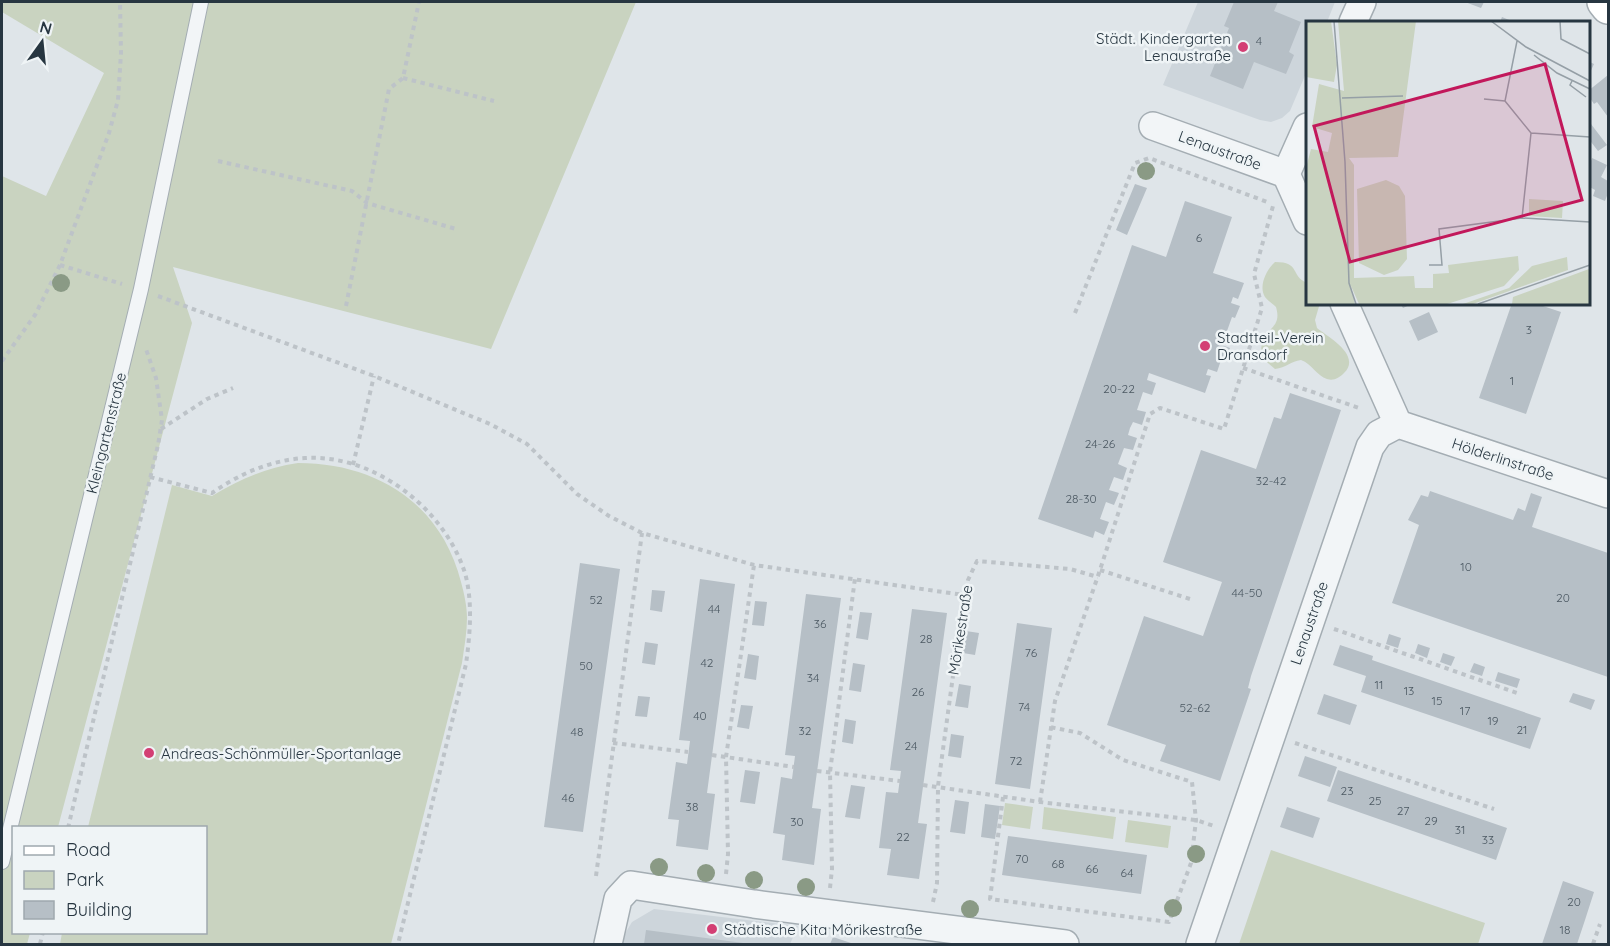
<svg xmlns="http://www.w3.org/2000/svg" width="1610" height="946" viewBox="0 0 1610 946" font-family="Quicksand,sans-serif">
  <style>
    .built { fill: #cdd5db }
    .green { fill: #c9d3c0 }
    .building { fill: #b6bfc6 }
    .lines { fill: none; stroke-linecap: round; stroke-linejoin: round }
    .service-casing { stroke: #a4adb3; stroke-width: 16 }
    .minor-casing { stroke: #a4adb3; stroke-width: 30 }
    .secondary-casing { stroke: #a4adb3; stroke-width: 36 }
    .path { stroke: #bdc3c8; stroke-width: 4; stroke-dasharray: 4.5 4.5; stroke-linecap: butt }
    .service { stroke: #f2f5f7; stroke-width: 14 }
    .minor { stroke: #f2f5f7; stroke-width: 27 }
    .secondary { stroke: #fff; stroke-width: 33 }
    .tree { fill: #8a9a85 }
    .poi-dot { fill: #d33f74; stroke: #eff4f6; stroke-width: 2 }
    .labels { text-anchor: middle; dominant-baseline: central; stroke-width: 5; stroke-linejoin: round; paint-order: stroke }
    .number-label { font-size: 12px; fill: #4b5862 }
    .poi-label { font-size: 15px; fill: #273641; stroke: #eff4f6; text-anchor: start }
    .street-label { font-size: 15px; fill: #273641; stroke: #eff4f6 }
    .inset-road { fill: none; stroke: #959fa6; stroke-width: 1.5 }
    .view { fill: #c2185b; fill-opacity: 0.15; stroke: #c2185b; stroke-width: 3 }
    .inset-edge { fill: none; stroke: #273641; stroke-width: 3 }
  </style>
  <rect width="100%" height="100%" fill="#dfe5e9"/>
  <!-- built -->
  <path class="built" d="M1198,2h137l-8,20h-20v49l-17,40 -8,7 -11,4 -11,-2 -97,-35z
    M654,909l144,17 -8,18h-168l4,-12 6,-10z"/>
  <!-- green -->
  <path class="green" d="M2,2h634l-145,347 -318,-82 19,56 -134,504 -44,1v104l16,1 -3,11h-25v-768l44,20 58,-123 -102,-61z
    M1275,262c26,0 15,14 32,21v20h13l-5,17 2,8c11,9 45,27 27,45 -5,5 -10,8 -17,6 -10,-3 -15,-15 -26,-19 -10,1 -15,8 -26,9l-14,-12c0,-6 0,-14 3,-19 8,-12 17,-14 12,-31 -3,-3 -8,-6 -11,-10 -7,-11 2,-28 10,-35z
    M298,463c78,0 143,40 163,119 3,11 6,24 6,36 0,15 -3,30 -5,45l-71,281h-331l2,-11 144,-1v-104l-118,-1 84,-342 40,11c28,-17 53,-28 86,-33z
    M1005,803l28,4 -3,22 -28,-4z
    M1044,807l72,10 -3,22 -71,-10z
    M1128,820l43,6 -3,22 -43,-6z
    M1271,850l214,73 -7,21h-239z"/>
  <!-- building -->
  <path class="building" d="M1234,2h44l-4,9 27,11 -12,30 5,3 -8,19 -32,-12 -11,27 -33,-13 19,-48 -5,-2z
    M1465,2h19l-3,6z
    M1502,17l12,5h-14z
    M1588,61l6,3 -6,13z
    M1608,75v42l-11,-15 -3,2 -6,-9v-4z
    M1591,124l16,21 -9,6 -10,-13v-12z
    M1592,158l15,7 -6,12 7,4v12l-3,8 -12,-5 2,-6 -7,-4v-17z
    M1135,184l12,4 -20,47 -11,-5z
    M1185,201l47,16 -19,56 31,10 -6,16 -5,-2 -2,6 9,3 -5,12 -3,-1 -10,28 8,3 -3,11 -9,-4 -1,3 4,2 -4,12 -9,-3 -2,6 5,1 -6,17 -56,-20 -2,7 9,3 -4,12 -9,-3 -6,18 9,2 -4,13 -9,-3 -3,6 -2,7 9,3 -4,12 -9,-2 -6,16 9,4 -4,12 -9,-3 -5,13 10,3 -5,12 -8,-3 -6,17 9,3 -5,13 -9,-4 -2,7 -55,-19 94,-274 34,12z
    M1400,303h14l-11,5z
    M1512,303h22l27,9 -35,102 -47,-16z
    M1429,312l9,20 -20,9 -9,-20z
    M1290,393l51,17 -90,266 -3,12 3,1 -31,92 -60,-20 6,-16 -59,-20 37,-109 59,20 19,-54 -59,-20 38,-112 55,19 18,-52 7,2z
    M1430,491l83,29 5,-12 7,3 6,-18 11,4 -10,30 76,26v124l-216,-74 27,-78 -11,-5 13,-25 7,2z
    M580,563l40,6 -37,263 -39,-5z
    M700,579l35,5 -28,209 8,1 -7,56 -32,-4 3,-26 -11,-1 8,-57 11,2 3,-23 -11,-1z
    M652,590l13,1 -3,21 -12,-2z
    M806,594l35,4 -29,210 9,1 -7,56 -32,-5 3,-25 -12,-2 8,-56 11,2 3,-23 -10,-1z
    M755,601l12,1 -3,24 -12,-1z
    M912,609l35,4 -29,210 9,1 -8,55 -32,-4 4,-26 -12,-1 7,-56 12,1 3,-22 -11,-1z
    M860,612l12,1 -4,27 -12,-2z
    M1017,623l35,5 -22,161 -35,-5z
    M966,631l13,2 -4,22 -12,-2z
    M1389,634l12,4 -3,10 -12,-4z
    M645,642l13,2 -3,21 -13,-2z
    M1418,644l12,4 -3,10 -12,-5z
    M1340,645l33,11 -1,4 169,58 -11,31 -169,-57 5,-16 -33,-11z
    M1443,653l12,4 -4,9 -11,-4z
    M748,654l11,2 -3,24 -12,-2z
    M853,663l12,2 -4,27 -12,-2z
    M1474,663l11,4 -3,9 -12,-4z
    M1498,672l22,7 -3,9 -22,-7z
    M959,684l12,2 -3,22 -13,-2z
    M1573,693l22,7 -4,10 -22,-8z
    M1324,694l33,11 -7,20 -33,-11z
    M638,696l12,1 -3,20 -12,-1z
    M741,705l12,1 -4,23 -12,-2z
    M845,719l11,2 -3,23 -11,-2z
    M951,734l13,2 -3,22 -13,-2z
    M1305,756l32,11 -7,20 -32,-11z
    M745,770l15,2 -5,32 -15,-2z
    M1338,770l169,58 -11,32 -169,-59z
    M851,785l14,2 -5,32 -15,-2z
    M955,800l14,2 -4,32 -15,-2z
    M985,804l15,2 -5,33 -14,-2z
    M1287,807l33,11 -7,20 -33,-11z
    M1008,836l139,19 -6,39 -139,-19z
    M1563,881l31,11 -9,28 -8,24h-35z
    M646,930l97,13v1h-99z
    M833,937l21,7h-24z"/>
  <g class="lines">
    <!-- service casing -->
    <g class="service-casing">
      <path id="service" d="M2,862l139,-573 60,-287"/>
    </g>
    <!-- minor casing -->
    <g class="minor-casing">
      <path id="minor" d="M1353,22l9,-20
        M1153,126l133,48
        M1307,127l-21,47 21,47
        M1398,424l210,70
        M608,944l10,-45 13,-14 123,19 311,40
        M1200,944l170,-497 9,-13 19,-10 -54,-121"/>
    </g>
    <!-- secondary casing -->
    <g class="secondary-casing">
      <path id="secondary" d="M1604,2l4,5"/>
    </g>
    <!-- path -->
    <path class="path" d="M403,78l91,23
      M218,161l134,30 15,12 89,26
      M60,265l62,19
      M158,296l216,80 116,48 37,20 50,50 32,22 33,17 112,32 210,30
      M346,306l43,-217 14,-11 16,-76
      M1075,313l60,-150 14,-5 121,45
      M2,361l33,-46 25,-50 49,-132 9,-33 3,-47 -1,-51
      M1243,368l119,41
      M161,429l46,-30 26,-11
      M353,465l21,-89
      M150,477l62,16c27,-19 59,-33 93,-35 69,-4 139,50 160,115 8,29 5,62 1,91l-68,280
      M1100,570l90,29
      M1334,629l183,64
      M613,743l75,9
      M1295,743l199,66
      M712,755l82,12
      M817,771l83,10
      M923,785l117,17 156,18 18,6
      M1003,797l-13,102 179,23 22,-59 5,-43 -4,-38 -69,-22 -43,-27 -30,-6
      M1040,802l15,-101 45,-131 50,-156 10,-6 64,21 38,-121 -8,-34 19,-68
      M68,828l90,-383 4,-25 -6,-42 -10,-29
      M726,874l2,-20 -2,-97 28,-192
      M596,876l46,-343
      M830,888l2,-19 -2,-97 25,-194
      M933,902l4,-19 1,-97 26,-191 4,-15 9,-19 93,8 28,8
      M40,944l3,-12
      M1593,944l7,-20"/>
    <!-- service -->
    <use href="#service" class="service"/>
    <!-- minor -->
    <use href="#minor" class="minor"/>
    <!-- secondary -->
    <use href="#secondary" class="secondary"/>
  </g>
  <!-- trees -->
  <g class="tree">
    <circle cx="1146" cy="171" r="9"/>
    <circle cx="61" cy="283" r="9"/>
    <circle cx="1196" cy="854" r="9"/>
    <circle cx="659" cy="867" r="9"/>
    <circle cx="706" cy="873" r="9"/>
    <circle cx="754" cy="880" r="9"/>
    <circle cx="806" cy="887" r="9"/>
    <circle cx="1173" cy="908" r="9"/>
    <circle cx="970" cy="909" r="9"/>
  </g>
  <!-- markers -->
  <g class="poi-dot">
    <circle cx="1243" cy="47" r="6"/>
    <circle cx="1205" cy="346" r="6"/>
    <circle cx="149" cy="753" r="6"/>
    <circle cx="712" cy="929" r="6"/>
  </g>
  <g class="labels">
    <!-- number labels -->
    <g class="number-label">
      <text x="1259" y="40">4</text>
      <text x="1199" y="237">6</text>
      <text x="1529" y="329">3</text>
      <text x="1512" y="380">1</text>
      <text x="1119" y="388">20-22</text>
      <text x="1100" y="443">24-26</text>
      <text x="1271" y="480">32-42</text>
      <text x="1081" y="498">28-30</text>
      <text x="1466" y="566">10</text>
      <text x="1247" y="592">44-50</text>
      <text x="1563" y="597">20</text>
      <text x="596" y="599">52</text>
      <text x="714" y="608">44</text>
      <text x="820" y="623">36</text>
      <text x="926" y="638">28</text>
      <text x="1031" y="652">76</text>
      <text x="707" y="662">42</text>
      <text x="586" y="665">50</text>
      <text x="813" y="677">34</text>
      <text x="1379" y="684">11</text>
      <text x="1409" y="690">13</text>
      <text x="918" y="691">26</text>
      <text x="1437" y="700">15</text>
      <text x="1024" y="706">74</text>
      <text x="1195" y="707">52-62</text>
      <text x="1465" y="710">17</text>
      <text x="700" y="715">40</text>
      <text x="1493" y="720">19</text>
      <text x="1522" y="729">21</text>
      <text x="805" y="730">32</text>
      <text x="577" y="731">48</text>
      <text x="911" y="745">24</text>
      <text x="1016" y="760">72</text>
      <text x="1347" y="790">23</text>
      <text x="568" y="797">46</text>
      <text x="1375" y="800">25</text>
      <text x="692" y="806">38</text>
      <text x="1403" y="810">27</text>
      <text x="1431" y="820">29</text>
      <text x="797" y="821">30</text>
      <text x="1460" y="829">31</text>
      <text x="903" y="836">22</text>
      <text x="1488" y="839">33</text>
      <text x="1022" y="858">70</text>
      <text x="1058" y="863">68</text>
      <text x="1092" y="868">66</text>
      <text x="1127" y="872">64</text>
      <text x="1574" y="901">20</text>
      <text x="1565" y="929">18</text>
    </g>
    <!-- poi labels -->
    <g class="poi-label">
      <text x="1231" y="38" text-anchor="end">Städt. Kindergarten<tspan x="1231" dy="17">Lenaustraße</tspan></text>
      <text x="1217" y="337">Stadtteil-Verein<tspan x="1217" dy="17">Dransdorf</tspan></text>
      <text x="161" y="753">Andreas-Schönmüller-Sportanlage</text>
      <text x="724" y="929">Städtische Kita Mörikestraße</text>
    </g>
    <!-- street labels -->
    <g class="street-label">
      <text transform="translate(1220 150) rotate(20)">Lenaustraße</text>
      <text transform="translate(106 433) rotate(-76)">Kleingartenstraße</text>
      <text transform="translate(1503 459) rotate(18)">Hölderlinstraße</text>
      <text transform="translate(1309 623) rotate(-71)">Lenaustraße</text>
      <text transform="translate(960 630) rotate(-81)">Mörikestraße</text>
    </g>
  </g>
  <!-- overview -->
  <g transform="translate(1306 21)">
    <rect width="284" height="284" fill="#dfe5e9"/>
    <path d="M0,0h25l6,44 -3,17 -28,-5zM32,0h78l-18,136 -49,1 5,7v113l60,-2 1,12h18v-14l16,-1 -1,-8 70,-9 1,14 -15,16 -57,18h-88l-8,-18 4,18h-49v-136l5,-19 17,3 4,-19 -20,-6 7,-43 25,7zM80,159l13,6 6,10 2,63 -9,11 -14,5 -25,-12 -2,-74zM223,178l34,2 -1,17 -33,-2zM261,236l1,13 -95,34h-10l46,-16 23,-22zM283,248v35h-77l1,-7z" fill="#c9d3c0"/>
    <path class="inset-road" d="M28,0l11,141 4,121 7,21M185,0l35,26 64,34M254,0l1,18 29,15M211,20l-12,60 26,32 -9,85M228,34l23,18 33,16M266,60l-2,4 16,12M36,77l61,-2M178,78l21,2M225,112l59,4M123,244h13l-3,-36 83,-11 68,4M172,283l112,-39"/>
    <path class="view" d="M239,43l37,136 -232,62 -36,-136z"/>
    <rect width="284" height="284" class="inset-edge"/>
  </g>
  <!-- border -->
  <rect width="1610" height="946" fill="none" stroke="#273641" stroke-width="6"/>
  <!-- legend -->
  <rect x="12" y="826" width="195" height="108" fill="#eff4f6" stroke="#9fa8ae" stroke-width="1.5"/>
  <rect x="24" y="846" width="30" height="9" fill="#ffffff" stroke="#9fa8ae" stroke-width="1.5"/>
  <text x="66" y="856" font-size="18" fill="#273641">Road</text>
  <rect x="24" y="871" width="30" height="18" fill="#c9d3c0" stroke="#9fa8ae" stroke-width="1.5"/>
  <text x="66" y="886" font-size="18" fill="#273641">Park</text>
  <rect x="24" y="901" width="30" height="18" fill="#b6bfc6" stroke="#9fa8ae" stroke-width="1.5"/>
  <text x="66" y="916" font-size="18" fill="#273641">Building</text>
  <!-- north arrow -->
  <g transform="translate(42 42) rotate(15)" stroke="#eff4f6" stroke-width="4.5" paint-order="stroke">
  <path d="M0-4.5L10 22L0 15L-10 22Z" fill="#273641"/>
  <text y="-9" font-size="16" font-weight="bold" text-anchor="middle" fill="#273641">N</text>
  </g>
</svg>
